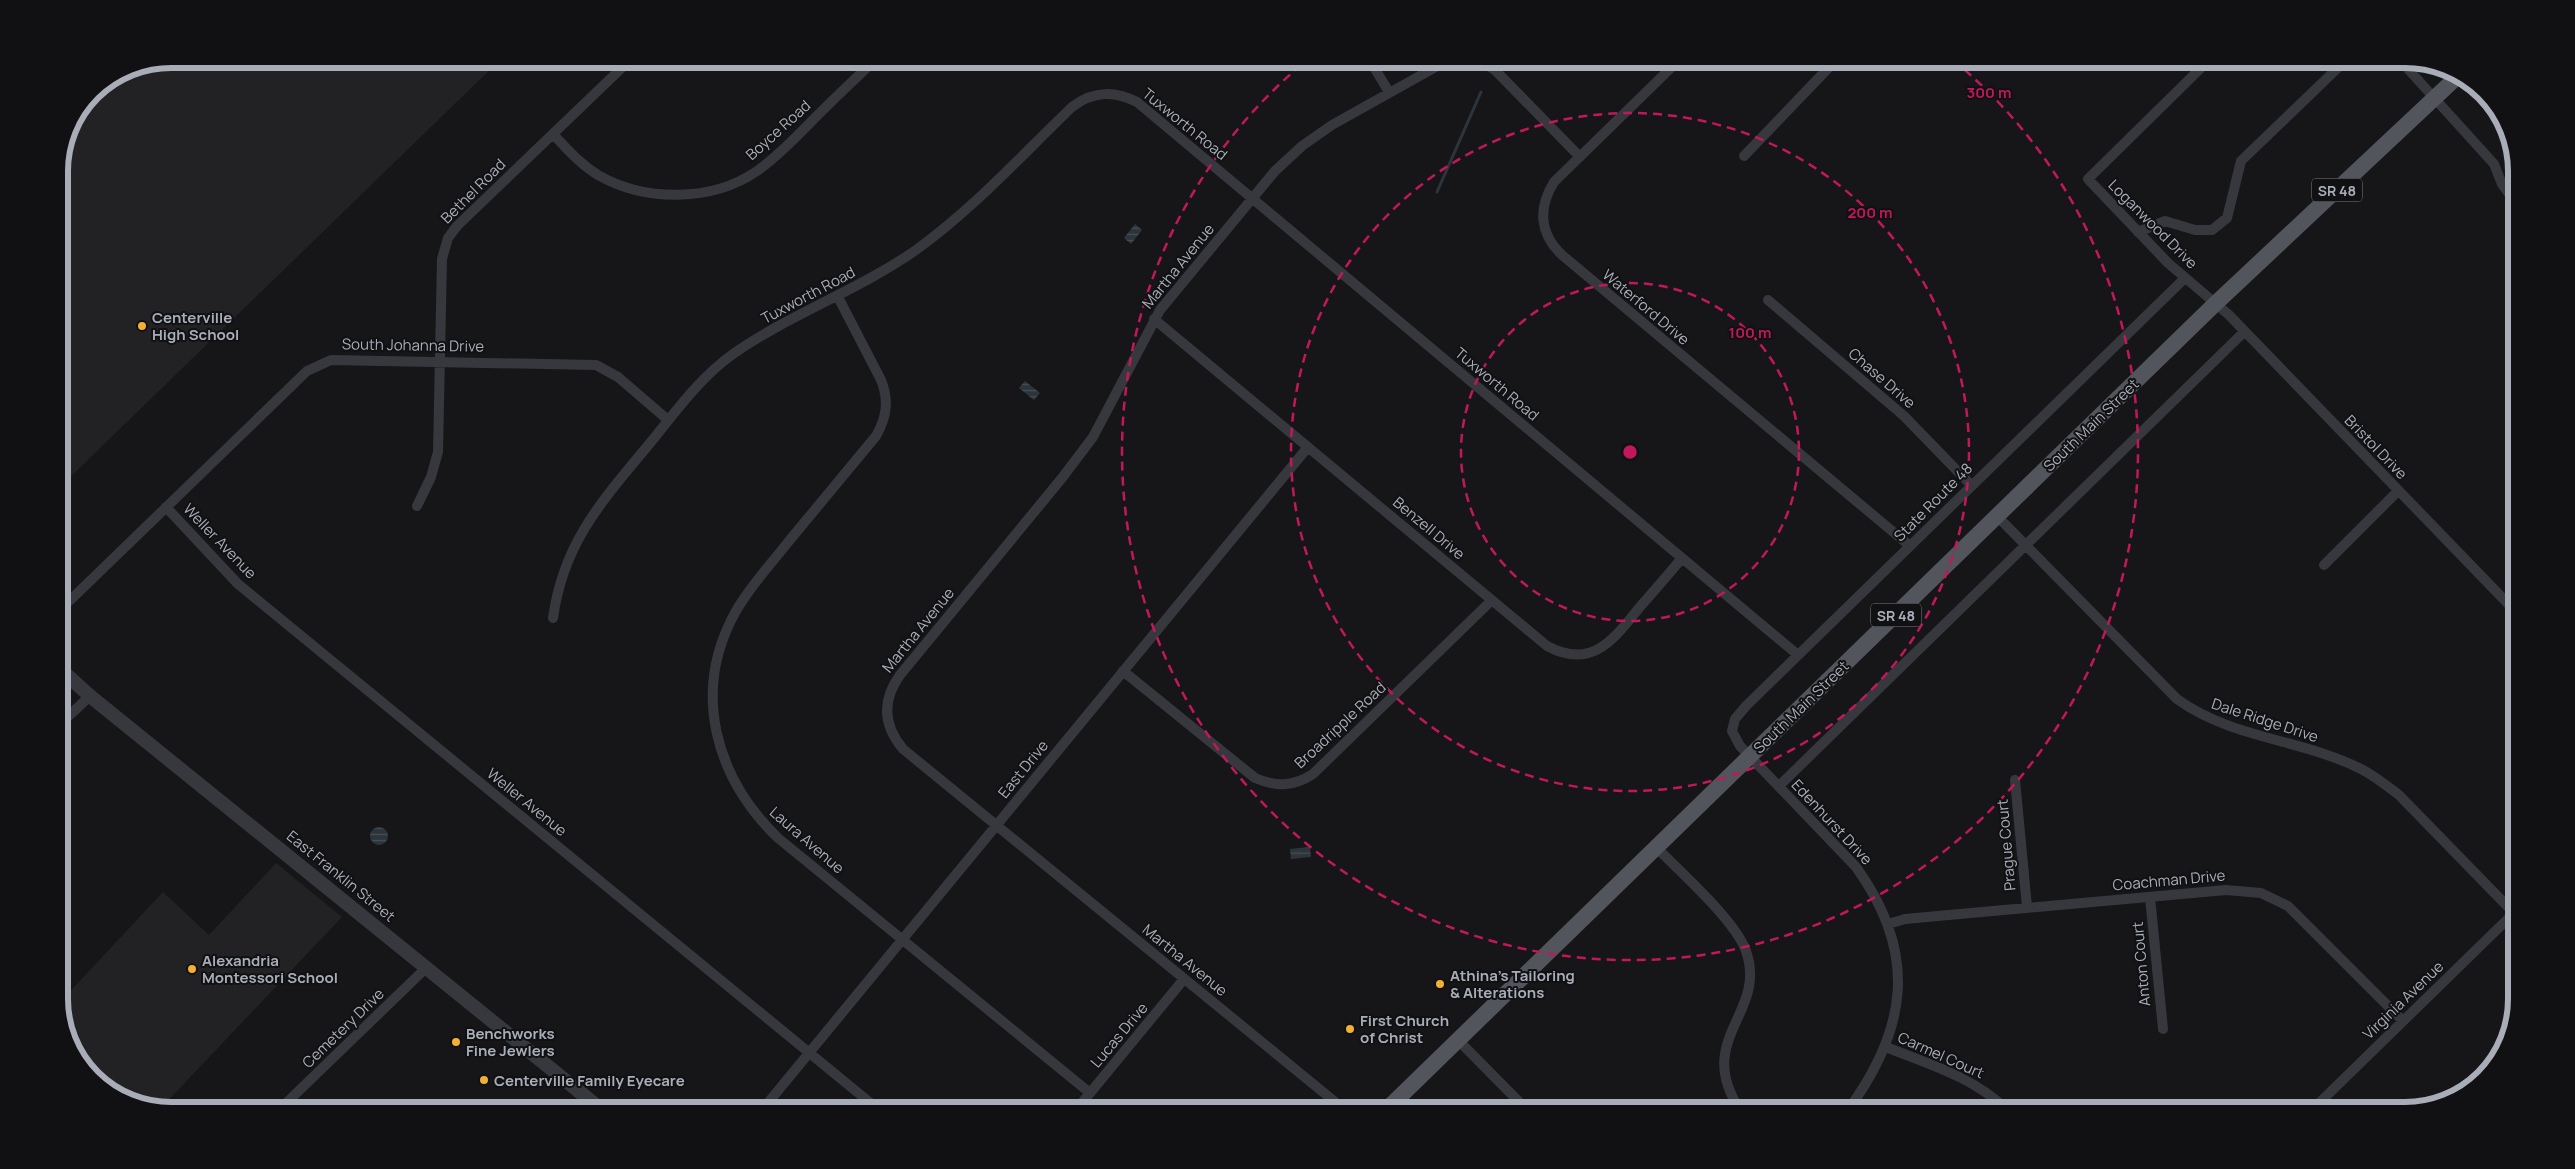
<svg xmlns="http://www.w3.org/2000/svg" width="2575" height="1169" viewBox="0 0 2575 1169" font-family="Manrope,sans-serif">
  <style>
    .built { fill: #222225 }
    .water { fill: url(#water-rules) }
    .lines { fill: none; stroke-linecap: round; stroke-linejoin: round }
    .stream { stroke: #2c353c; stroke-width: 3 }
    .minor { stroke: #37383d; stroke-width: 10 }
    .tertiary { stroke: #37383d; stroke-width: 14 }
    .primary { stroke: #53555c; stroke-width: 16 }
    .ring { fill: none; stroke: #c2185b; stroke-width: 2.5; stroke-dasharray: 9 6 }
    .poi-dot { fill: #f2b134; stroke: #111113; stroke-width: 2 }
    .labels { text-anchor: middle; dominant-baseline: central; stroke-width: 4; stroke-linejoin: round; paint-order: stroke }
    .shield { fill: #111113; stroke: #7b7e86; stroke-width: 1 }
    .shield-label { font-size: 14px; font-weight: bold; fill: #a8adb8 }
    .street-label { font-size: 15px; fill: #a8adb8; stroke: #111113 }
    .poi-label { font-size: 15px; font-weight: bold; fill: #a8adb8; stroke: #111113; text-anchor: start }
    .rim { fill: none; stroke: #a8adb8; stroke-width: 6 }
    .centre { fill: #c2185b; stroke: #111113; stroke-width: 2.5 }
    .ring-label { font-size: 15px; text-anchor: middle; font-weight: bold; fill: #c2185b; stroke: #111113; stroke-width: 4; stroke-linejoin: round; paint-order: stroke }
  </style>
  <defs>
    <pattern id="water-rules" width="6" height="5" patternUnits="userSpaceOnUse" patternTransform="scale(1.25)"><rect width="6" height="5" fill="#2c353c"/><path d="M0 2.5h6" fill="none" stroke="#485056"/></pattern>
  </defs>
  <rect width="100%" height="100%" fill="#161618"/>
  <!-- built -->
  <path class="built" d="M171,59h330l-442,429v-324l8,-36 25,-37 36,-24z
    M276,863l66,54 -181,191 -33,-6 -50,-41 -19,-58 104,-111 46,43z"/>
  <!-- water -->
  <path class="water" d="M1135,224l7,6 -11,14 -7,-6z
    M1025,381l15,12 -6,7 -15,-12z
    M370 836a9 9 0 1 1 18 0a9 9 0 1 1-18 0Z
    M1310,847l1,10 -20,2 -1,-10z"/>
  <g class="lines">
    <!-- stream -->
    <path class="stream" d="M1437,192l44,-100"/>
    <!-- minor -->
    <path class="minor" d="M1369,59l20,33
      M1468,59l15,4 12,7 85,87
      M1680,59l-126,123c-16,26 -15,51 8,73l348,291
      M2210,59l-122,120 80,84 61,52 287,297
      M2399,59l95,105 8,20 14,20
      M553,134c14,15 27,30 45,41 47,27 114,27 159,-4 19,-13 35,-30 51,-46 22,-23 45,-44 68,-66
      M1744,156l93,-97
      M2138,232l27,-11 30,9h17l15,-12 14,-57 106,-102
      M838,297l43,83c8,20 6,37 -5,56 -29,35 -58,70 -87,105 -18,23 -38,44 -53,70 -45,80 -21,166 42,227l312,255
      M1768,300l136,116 67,69
      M1154,319l393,327c45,24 66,-6 92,-38 14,-16 29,-33 43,-50
      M417,506l14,-29 7,-25 4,-193 6,-21 9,-12 174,-167
      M166,507l72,77 641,526
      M1997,516l180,183c55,40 125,40 184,70 14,7 26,17 38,26l115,118
      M2324,565l74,-74
      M59,611l248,-240 24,-11 265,5 22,12 50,43
      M553,618c11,-80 54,-122 102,-181 23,-29 47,-61 78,-83 57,-40 126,-64 183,-104 57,-41 106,-95 156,-143 21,-16 42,-17 65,-5l661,553
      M1123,671l132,107c21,9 38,9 58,-4l179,-174
      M59,725l31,-29
      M2015,780l12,127
      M1779,786l465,-454
      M1657,848c24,25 78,72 89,103 22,63 -53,87 -6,159
      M2150,897l13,132
      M1888,924l17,-5 321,-29 35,3 27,13 115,115
      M1458,1040l69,70
      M1886,1047c42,17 88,30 121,63
      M279,1110l148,-143
      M762,1110l546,-663
      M1076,1110l108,-131
      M1345,1110l-442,-361c-20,-24 -21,-49 -3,-74l162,-197 31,-41 67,-127 115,-139 27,-25 30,-21 118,-66
      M1848,1110c60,-82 70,-157 8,-243l-116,-121 -8,-15 3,-12 11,-13 439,-428
      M2312,1110l204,-199"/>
    <!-- tertiary -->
    <path class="tertiary" d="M59,668l31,28 512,414"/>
    <!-- primary -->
    <path class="primary" d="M1386,1110l829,-806 243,-228"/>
  </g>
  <!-- distance rings -->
  <g class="ring">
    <circle cx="1630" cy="452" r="169"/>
    <circle cx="1630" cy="452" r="339"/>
    <path d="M1953 60A508 508 0 1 1 1307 60"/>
  </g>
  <!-- markers -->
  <g class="poi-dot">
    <circle cx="142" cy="326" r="5"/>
    <circle cx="192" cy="969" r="5"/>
    <circle cx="1440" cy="984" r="5"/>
    <circle cx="1350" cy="1029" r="5"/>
    <circle cx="456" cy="1042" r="5"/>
    <circle cx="484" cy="1080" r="5"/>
  </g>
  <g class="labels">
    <!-- shield labels -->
    <g class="shield">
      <rect x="2312" y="178.5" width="50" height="23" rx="4"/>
      <rect x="1871" y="603.5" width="50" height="23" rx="4"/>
    </g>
    <g class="shield-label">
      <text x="2337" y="190">SR 48</text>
      <text x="1896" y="615">SR 48</text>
    </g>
    <!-- street labels -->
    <g class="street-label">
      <text transform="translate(1185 124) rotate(39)">Tuxworth Road</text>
      <text transform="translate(778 130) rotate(-42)">Boyce Road</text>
      <text transform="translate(473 191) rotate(-45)">Bethel Road</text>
      <text transform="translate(2153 224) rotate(45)">Loganwood Drive</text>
      <text transform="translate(1178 266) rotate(-51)">Martha Avenue</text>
      <text transform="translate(808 295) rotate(-28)">Tuxworth Road</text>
      <text transform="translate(1646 307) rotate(40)">Waterford Drive</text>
      <text transform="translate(413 345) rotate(1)">South Johanna Drive</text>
      <text transform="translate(1882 378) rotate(41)">Chase Drive</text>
      <text transform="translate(1497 384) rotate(40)">Tuxworth Road</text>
      <text transform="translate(2091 425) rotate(-44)">South Main Street</text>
      <text transform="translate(2376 447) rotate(46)">Bristol Drive</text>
      <text transform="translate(1933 502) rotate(-45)">State Route 48</text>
      <text transform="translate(1429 528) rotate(40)">Benzell Drive</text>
      <text transform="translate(220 541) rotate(46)">Weller Avenue</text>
      <text transform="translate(918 630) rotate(-51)">Martha Avenue</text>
      <text transform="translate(1801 707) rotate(-44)">South Main Street</text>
      <text transform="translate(2265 720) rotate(18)">Dale Ridge Drive</text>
      <text transform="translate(1340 725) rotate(-43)">Broadripple Road</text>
      <text transform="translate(1023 769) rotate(-51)">East Drive</text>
      <text transform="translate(527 802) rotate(39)">Weller Avenue</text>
      <text transform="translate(1832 822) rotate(47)">Edenhurst Drive</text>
      <text transform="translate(807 840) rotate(41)">Laura Avenue</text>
      <text transform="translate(2006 845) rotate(-95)">Prague Court</text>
      <text transform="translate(341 876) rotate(39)">East Franklin Street</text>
      <text transform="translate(2169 880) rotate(-5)">Coachman Drive</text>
      <text transform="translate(1185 960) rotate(39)">Martha Avenue</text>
      <text transform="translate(2141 964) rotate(-95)">Anton Court</text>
      <text transform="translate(2403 1000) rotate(-44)">Virginia Avenue</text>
      <text transform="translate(343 1028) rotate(-44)">Cemetery Drive</text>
      <text transform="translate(1119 1035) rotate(-50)">Lucas Drive</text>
      <text transform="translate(1941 1055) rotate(24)">Carmel Court</text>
    </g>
    <!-- poi labels -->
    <g class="poi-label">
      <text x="152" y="317">Centerville<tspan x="152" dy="17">High School</tspan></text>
      <text x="202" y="960">Alexandria<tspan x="202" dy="17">Montessori School</tspan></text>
      <text x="1450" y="975">Athina's Tailoring<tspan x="1450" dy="17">&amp; Alterations</tspan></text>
      <text x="1360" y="1020">First Church<tspan x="1360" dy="17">of Christ</tspan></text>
      <text x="466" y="1033">Benchworks<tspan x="466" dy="17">Fine Jewlers</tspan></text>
      <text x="494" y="1080">Centerville Family Eyecare</text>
    </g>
  </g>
  <!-- crop -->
  <path d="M0 0H2575V1169H0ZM171 68H2405A103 103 0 0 1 2508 171V999A103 103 0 0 1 2405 1102H171A103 103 0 0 1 68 999V171A103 103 0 0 1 171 68Z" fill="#111113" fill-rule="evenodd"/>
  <path class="rim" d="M171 68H2405A103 103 0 0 1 2508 171V999A103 103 0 0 1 2405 1102H171A103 103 0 0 1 68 999V171A103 103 0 0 1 171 68Z"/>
  <circle cx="1630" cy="452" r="8" class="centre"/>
  <g class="ring-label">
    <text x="1989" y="98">300 m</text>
    <text x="1870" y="218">200 m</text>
    <text x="1750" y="338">100 m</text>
  </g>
</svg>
